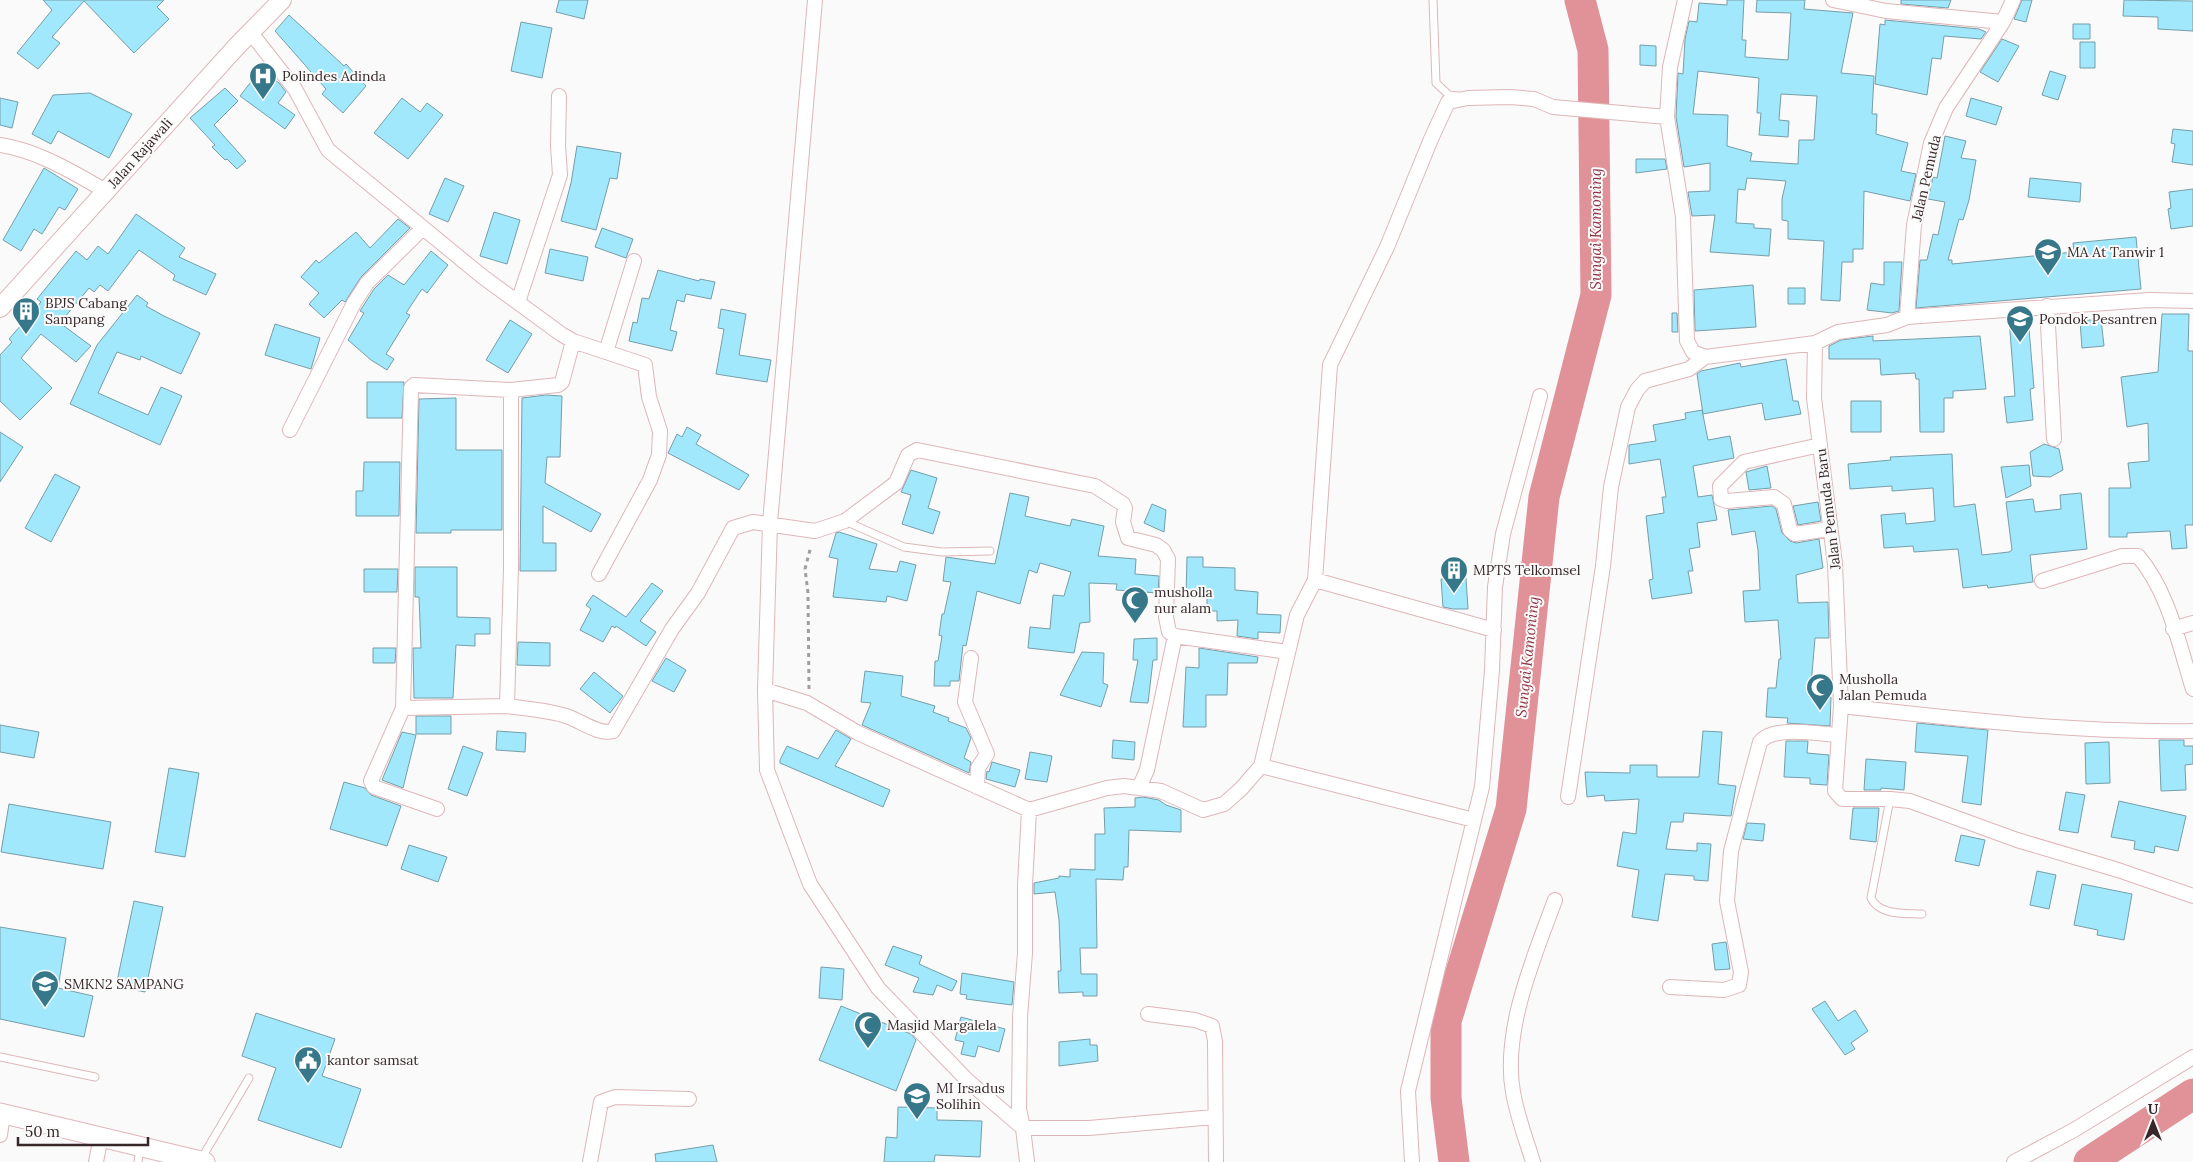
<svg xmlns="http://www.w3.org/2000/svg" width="2193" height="1162" viewBox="0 0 2193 1162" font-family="Lora,serif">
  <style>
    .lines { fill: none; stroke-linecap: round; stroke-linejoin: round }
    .river { stroke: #e09298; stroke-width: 31 }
    .building { fill: #a2e8fc; stroke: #759ea9; fill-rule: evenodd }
    .service-casing { stroke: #dfb6b8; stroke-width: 9 }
    .minor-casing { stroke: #dfb6b8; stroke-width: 16 }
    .tertiary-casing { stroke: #dfb6b8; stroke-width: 20 }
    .secondary-casing { stroke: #dfb6b8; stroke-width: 21 }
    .path { stroke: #a49d9e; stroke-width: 3; stroke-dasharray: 4 4; stroke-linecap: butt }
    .service { stroke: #fff; stroke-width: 7 }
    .minor { stroke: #fff; stroke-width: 14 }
    .tertiary { stroke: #fff; stroke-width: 18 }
    .secondary { stroke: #fff; stroke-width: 19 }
    .labels { text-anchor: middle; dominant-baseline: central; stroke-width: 4; stroke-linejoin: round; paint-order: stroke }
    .poi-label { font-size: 14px; fill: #372728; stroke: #fafafa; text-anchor: start }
    .street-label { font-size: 14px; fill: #372728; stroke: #fafafa }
    .water-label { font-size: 15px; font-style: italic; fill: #8f3341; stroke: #fafafa }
  </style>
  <rect width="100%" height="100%" fill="#fafafa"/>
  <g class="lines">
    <!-- river -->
    <path class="river" d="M1454,1162l-8,-64v-77l65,-212 33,-312 52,-202 -3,-245 -13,-50
      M2089,1162l104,-68"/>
  </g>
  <!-- building -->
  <path class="building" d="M43,0h121l-7,7 12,12 -35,34 -50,-52 -32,36 8,6 -22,26 -21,-16 35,-43z
    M559,0h29l-4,19 -28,-7z
    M1727,0h17l-2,40h4l-1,17 43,3 3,-47 -35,-1 1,-12h48l-1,9 49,4 -12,60 33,3 -2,38h5l-1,20 32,9 -7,28 15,3 -6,27 -46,-10 -1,58h-10v13h-11l-2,39 -19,-1 3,-59 -36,-2v-18l-6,-1v-21l4,-18 -39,-3 -2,12 -7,-1 -2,34 18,1v4l17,1 -2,27 -59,-4 5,-37 -23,1 -4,-24 22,-1v-28l-26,4 -8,-50 2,-44 5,1 2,-35 4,-18 8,1 2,-19 28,2zM1698,71l61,7 -2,35h4l-2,22 29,2 1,-16 -10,-1 2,-26 36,2 -3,44h-15l-1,24 -48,-3 2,-8 -25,-7 1,-31 -35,-1z
    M1901,0h50l-3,8 -47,-4z
    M2022,0h10l-6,22 -12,-3z
    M2124,0l69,1v30l-35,-2v-12l-35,-1z
    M289,15l55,51 2,-2 20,22 -23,27 -21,-19 4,-5 -51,-58z
    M1885,20l94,9 7,3 -5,7 -37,-3 -3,23 -9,-1 -5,37 -52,-11 5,-60 5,1z
    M521,22l31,6 -10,50 -31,-7z
    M2073,24h17v15h-17z
    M2002,39l17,7 -21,36 -18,-10z
    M2080,42h15v26h-15z
    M1640,45l16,1v20l-16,-1z
    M261,69l18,14 7,9 -8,11 17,12 -10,14 -45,-33z
    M2050,71l16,5 -8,24 -16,-5z
    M225,88l13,13 -24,24 32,36 -9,8 -10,-10 -2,1 -13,-13 3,-2 -25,-27z
    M90,93l42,21 -23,44 -51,-27 -7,13 -19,-10 21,-39z
    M0,98l18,4 -6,26 -12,-3z
    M402,98l18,14 7,-9 16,12 -35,44 -34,-26z
    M1971,98l31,9 -6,18 -30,-9z
    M2173,129l20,2v34l-21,-3 3,-18 -4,-1z
    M1945,136l21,5 -5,17 15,2 -7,40 -6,20 -4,-1 -11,41h4v4l122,-12 -1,-9 63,-6 5,52 -225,19 4,-48h7l6,-26 5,1 7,-33 -17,-3 5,-22 4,1z
    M577,146l44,7 -4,26 -7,-1 -14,52 -35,-9 10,-38z
    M1636,159h29l2,10 -31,4z
    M44,168l34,21 -13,21 -6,-3 -17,27 -8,-5 -13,22 -18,-11z
    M445,178l19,8 -16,36 -19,-8z
    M2030,178l51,5 -1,19 -52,-5z
    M2193,189v37l-22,3 -3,-20 3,-1 -2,-16z
    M494,212l26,8 -13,44 -27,-8z
    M136,214l49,34 -6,9 37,17 -10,21 -33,-15 2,-5 -36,-25 -31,41 -8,-6 -6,7 -5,-4 -29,35 31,23 -15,16 -35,-28 -20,24 31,30 -32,32 -20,-19v-46l12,-13 -3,-3 32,-37 -4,-3 39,-48 11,9 11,-14 10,8z
    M398,219l12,9 -49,49 -16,25 -3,-2 -18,18 -15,-14 10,-11 -18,-16 15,-17 3,3 37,-31 14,16z
    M602,228l31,11 -7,19 -31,-11z
    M550,249l38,8 -5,24 -38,-8z
    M431,251l17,14 -21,28 -5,-4 -16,24 4,2 -24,39 8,5 -7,11 -16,-10 -23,-20 16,-27 -4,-2 14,-22 14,-14 16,10z
    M1884,262h18l-3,49 -7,2 -25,-3 4,-27 13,2z
    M658,270l41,11 1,-2 15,3 -4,17 -25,-5 -2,8 -7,-2 -7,30 7,2 -5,19 -43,-10 4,-19 4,1 5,-25 7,1z
    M1753,285l3,42 -61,4 -1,-41z
    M1788,288h17v16h-17z
    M137,295l11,8 -2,3 18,10 36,17 -19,41 -40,-18 -1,4 -23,-8 -19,41 50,22 13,-28 21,9 -22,49 -90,-41 27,-59z
    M721,309l25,5 -7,41 32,5 -4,22 -51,-8 8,-45 -6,-1z
    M1672,313h5l1,19h-6z
    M2162,314h27l-1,37h5v174h-8l2,23 -15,1 -2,-18 -43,2v4h-18v-49h22l-3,-25 21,-2 -1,-38 -21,4 -6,-50 37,-5z
    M2028,317l6,71 -4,1 3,31 -26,3 -3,-26 11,-1 -6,-77z
    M2101,319l3,27 -22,2 -2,-27z
    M510,320l22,14 -24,39 -22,-13z
    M275,324l45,14 -9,31 -46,-14z
    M1873,336v5l107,-5 6,53 -33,2v7h-9v34h-24l-1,-53h-3l-1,-6 -34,2 -1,-16h-51v-13l12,-6z
    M1786,359l7,42h5l3,13 -36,6 -3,-17 -59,11 -6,-40 4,-3 39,-8 1,4z
    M367,382h37l-2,36h-35z
    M546,395l16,1 -2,61h-13l-2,26 56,31 -10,18 -48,-26v37h13v28h-36l2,-173z
    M456,398v52h46v80h-51v3h-35l3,-134z
    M1851,401h30v31h-30z
    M1702,410l6,30 22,-4 4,22 -41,8 5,31 14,-2 5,25 -20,3 3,24 -11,2 4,22h-5l4,22 -40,6 -3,-19 4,-1 -7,-63 18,-3 -2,-16h4l-6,-38 -31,5v-19l27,-4 -3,-16 33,-6 -1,-6z
    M687,427l14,8 -5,9 53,31 -10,15 -71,-37 9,-19 5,3z
    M0,432l23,15 -23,35z
    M2044,444l15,5 4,21 -13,7 -17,-1 -3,-24z
    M1952,454l2,53 21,-3 7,51 27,-3 3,-2 -6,-48 27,-3 2,13 26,-3 -1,-14 21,-2 6,56 -57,6 3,27 -45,6 -1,-3 -24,3 -5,-39 -44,3 -1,-6 -29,2 -3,-33 24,-2 1,11 29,-3 -2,-33 -41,3v-5l-42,3 -2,-25 43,-4 -1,-3z
    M364,462h36l-1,54h-43v-25h7z
    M2029,465l2,21 -25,12 -5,-31z
    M1767,466l4,22 -22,2 -3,-18z
    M911,470l26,8 -9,30 12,4 -7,22 -31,-10 9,-29 -10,-3z
    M55,474l25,13 -29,55 -26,-14z
    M1010,493l19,4 -4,19 45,10 2,-7 32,7 -6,30 38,3 -1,15 24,2 -1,17 -42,-3 1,-6 -28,-1 1,39 -10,1 -6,30 -46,-5 2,-21 20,2 3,-34 11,1 7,-24 -31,-9 -3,10 -8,-3 -9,34 -43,-13 -11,55 -3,-1 -4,36h-9v5h-16l1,-25h3l4,-25 -3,-1 3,-21h2l7,-32 -8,-1 3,-24 49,7z
    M1818,502l3,19 -23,4 -5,-19z
    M1152,504l14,6 -2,22 -20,-9z
    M1772,506l4,3 6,24 8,8 6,2 23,-4 4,29 -27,7 2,28 30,-1 1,36h-14l-5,59h21l-1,29 -43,-3 1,-5 -22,-1 2,-29h8l3,-29h2l-3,-39 -33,2 -2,-31 17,-1 -2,-40 -3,-19 -23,4 -4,-25z
    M839,532l38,12 -8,25 28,3 3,-11 16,4 -9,36 -20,-5 -1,6 -53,-5 5,-38 -9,-2 7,-24z
    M1187,557h16v10l32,1v22l23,2 -1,22 24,1 -1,18 -22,-1v7l-21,-3 1,-16 -21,1v-10h-10v-15l-21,-1z
    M415,567h42v50l33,1v16h-15v12l-19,-1 -3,53h-39l-1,-50h8l-2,-51h-4z
    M364,569h34l-1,23h-33z
    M1466,578l2,31h-15l-10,-2 -2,-28z
    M652,583l11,8 -23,30 16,11 -10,14 -30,-20 -1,2 -3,-2 -9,16 -23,-12 11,-21 -5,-4 7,-10 33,22z
    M1157,638v22h-4l-5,43 -18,-1 8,-42h-5l1,-21z
    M518,642l32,1v23l-33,-1z
    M373,648h23l-1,15h-22z
    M1199,648l59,9 -1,6h-29l-1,32h-21v32h-23l3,-60 13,1z
    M1082,652l22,1 -1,30 5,2 -7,22 -41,-12z
    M666,658l20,12 -12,22 -22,-11z
    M865,671l38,5 -2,20 34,10 -2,6 16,6 -1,3 18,7 5,10 -7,20 7,4 -2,11 -107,-48 9,-22 -10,-1z
    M594,672l29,24 -13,17 -30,-24z
    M416,716h35v18h-35z
    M1917,723l71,7 -7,75 -19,-3 6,-46 -53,-4z
    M0,725l39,7 -5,26 -34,-6z
    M836,730l15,9 -16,27 55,24 -7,17 -103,-44v-3l7,-14 31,13z
    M497,731l29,2 -1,19 -29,-2z
    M1703,731l19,1 -4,52 18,2 -5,30 -47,-3 -1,9h-12l-5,27 31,2v-8l14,1 -3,37 -14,-1v-4l-29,-2 -7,47 -26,-4 7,-47 -22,-4 6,-34 13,2 3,-35 -34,2 -1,-6 -17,2 -2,-25 45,1v-8h27v12h42z
    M402,732l14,3 -13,53 -21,-8z
    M1113,740l22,2 -1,18 -22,-2z
    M2159,740h25v6h9v18l-8,1 1,25 -25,1z
    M1786,741h22l-1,12 22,2 -2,30 -17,-1v-6l-26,-1z
    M2109,742l1,41 -24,1 -1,-41z
    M463,746l20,7 -16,43 -19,-7z
    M1030,752l22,4 -5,26 -22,-3z
    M1866,759l40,3 -2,28 -23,-2v2h-17z
    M992,762l28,8 -5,17 -29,-8 1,-8 2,1z
    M169,768l30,5 -14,84 -30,-5z
    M344,782l21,6 6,7 30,11 -14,40 -57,-17z
    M2066,792l19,3 -7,38 -19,-3z
    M1143,797l16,3 7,5 15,5v22l-52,-2 -1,37h-4l-1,13 -27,-1 1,69h-17l1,26h16v22h-14v-4l-24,1 -1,-22h3l-2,-51 -4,-28 -21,2v-11l25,-5v-2l11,1v-8l25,1v-36h10l-1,-26 31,-1v-9z
    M2119,801l67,15 -8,35 -23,-5 -1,7 -20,-4 1,-8 -24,-4z
    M9,804l102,18 -8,47 -102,-17z
    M1853,808h26l-3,34 -26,-3z
    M1747,823l18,1 -2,17 -20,-2z
    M1961,835l24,5 -6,26 -24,-5z
    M409,845l38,12 -9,25 -37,-13z
    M2037,871l19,4 -7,34 -19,-4z
    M2082,884l50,10 -8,46 -27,-5 1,-5 -24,-5z
    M134,901l29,6 -18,85 -29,-6z
    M0,927l66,11 -8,50 35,8 -9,41 -84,-18z
    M1726,942l4,27 -15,1 -3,-26z
    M893,946l29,10 -3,8 38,17 -5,10 -15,-6 -4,10 -20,-3 6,-14 -34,-13z
    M821,967l23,2 -2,31 -23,-2z
    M962,973l52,9 -2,23 -46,-6 1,-4 -7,-1z
    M1825,1001l13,20 17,-11 13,21 -17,12 4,6 -10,6 -33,-46z
    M841,1006l70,28 5,6 -20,51 -77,-31z
    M256,1013l79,26 -13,37 39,13 -20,59 -83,-28 18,-52 -34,-12z
    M961,1017l44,12 -6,23 -21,-6 -3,11 -14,-3 3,-12 -9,-2z
    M1090,1039v6h7l1,16 -39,5v-24z
    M898,1107l39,1v12l45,1 -2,36 -45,-2 -1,7h-50l2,-25 11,1z
    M713,1145l4,17h-61l-1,-8z"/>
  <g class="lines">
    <!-- service casing -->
    <g class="service-casing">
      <path id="service" d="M1433,0l3,83 13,12 9,1
        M845,521l59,26 38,5 48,-1
        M1890,799l-19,99c9,18 33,15 51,16
        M0,1057l95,20
        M200,1161l49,-83
        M138,1162l2,-15"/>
    </g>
    <!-- minor casing -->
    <g class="minor-casing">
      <path id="minor" d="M815,0l-45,523 -5,167 2,80 43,114 68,104 90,93 55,47 4,34
        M1685,0l-15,67 -3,50 16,100 4,124 6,11 12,5 110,-14
        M1833,0l53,11 117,11
        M251,33l44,56 33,61 155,127 78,57 12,7 72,24 4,32 11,34 -1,24 -9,25 -51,94
        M0,145c39,6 72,27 106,46
        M2193,301l-44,-1 -242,17 -20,8 -49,7 -23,11 -1,55 21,166 6,142c117,13 235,27 352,25
        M518,302l42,-127 -2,-29 1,-50
        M2047,306l7,133
        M1907,317l7,-92 17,-82 15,-35 57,-86 10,-22
        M573,341l-11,41 -4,3 -47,5v178l-4,138c20,3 43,4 62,11 13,5 30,18 44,14l59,-102 26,-36 35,-65 20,-6 62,9 30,-10 51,-38 12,-28 9,-5 178,36 28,18 2,4 -2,14 5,16 28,7 7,5 5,9 -2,58 3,15 6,4 113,16
        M606,352l28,-91
        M290,430l64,-127 13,-20 56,-55
        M1820,445l-76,17 -24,24 1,13 6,2 47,-4 10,7 6,26 5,4 35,-5
        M1315,580l179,50
        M2042,581l80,-25h16c31,36 41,89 55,133
        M2173,629l20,-6
        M971,658l-6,44 22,52 -9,14 -1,19
        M765,690l42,13 51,30 171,77
        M507,706l-104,2 8,-320 3,-3 97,5
        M1841,706l-6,85 7,8h48l20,2 107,39 101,30 75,26
        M403,708l-32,73 3,6 63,22
        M1261,766l213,54
        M1139,788l8,-18 28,-134
        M1568,797l35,-231 8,-79 17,-80 9,-17 8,-9 44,-12 16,-12
        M1670,987l54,3 15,-5 2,-13 -14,-71 4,-50 29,-109c14,-17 58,-8 78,-7
        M1148,1014l47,6 17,6 3,15 1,121
        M1214,1117l-125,11h-66l-4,-19 1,-92 5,-64v-68l4,-75 78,-22 17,-2 37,5 42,19 21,-6 17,-15 20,-23 36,-151 18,-35 15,-215 57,-118 44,-108 17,-37 20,-4 42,-1 24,2 19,8 114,10
        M0,1135l3,-21
        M96,1162l5,-26
        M590,1162l11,-60 14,-5 74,2
        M1412,1162l-4,-71 74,-304 10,-117 3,-83 8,-53 37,-138
        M1533,1162c-7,-23 -16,-46 -20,-70 -11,-61 21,-135 42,-192
        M2014,1162l60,-32 119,-73"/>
    </g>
    <!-- tertiary casing -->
    <g class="tertiary-casing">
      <path id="tertiary" d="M0,308l237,-262 45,-46"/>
    </g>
    <!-- secondary casing -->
    <g class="secondary-casing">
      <path id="secondary" d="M0,1113l205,49"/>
    </g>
    <!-- path -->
    <path class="path" d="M809,689l-1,-96 -3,-24 6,-23"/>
    <!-- service -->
    <use href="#service" class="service"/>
    <!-- minor -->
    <use href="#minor" class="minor"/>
    <!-- tertiary -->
    <use href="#tertiary" class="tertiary"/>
    <!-- secondary -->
    <use href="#secondary" class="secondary"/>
  </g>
  <!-- icons -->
  <defs>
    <g id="hospital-pin" transform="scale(1.4375)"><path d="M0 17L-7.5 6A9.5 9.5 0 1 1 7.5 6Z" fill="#367889" stroke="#fafafa"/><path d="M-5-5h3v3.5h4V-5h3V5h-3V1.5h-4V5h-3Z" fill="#fff"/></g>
    <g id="school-pin" transform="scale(1.4375)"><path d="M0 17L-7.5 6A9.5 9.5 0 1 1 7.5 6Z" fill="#367889" stroke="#fafafa"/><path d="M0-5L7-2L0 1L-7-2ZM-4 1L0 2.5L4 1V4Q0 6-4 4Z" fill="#fff"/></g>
    <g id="building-pin" transform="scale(1.4375)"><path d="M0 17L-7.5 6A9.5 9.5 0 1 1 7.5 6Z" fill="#367889" stroke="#fafafa"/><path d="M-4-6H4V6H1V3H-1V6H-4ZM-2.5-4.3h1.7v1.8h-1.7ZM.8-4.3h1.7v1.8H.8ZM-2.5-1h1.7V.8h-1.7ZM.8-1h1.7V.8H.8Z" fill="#fff"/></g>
    <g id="mosque-pin" transform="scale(1.4375)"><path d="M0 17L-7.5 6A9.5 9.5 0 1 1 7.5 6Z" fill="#367889" stroke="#fafafa"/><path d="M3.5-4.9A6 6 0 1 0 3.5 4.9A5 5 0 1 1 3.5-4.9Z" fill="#fff"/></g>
    <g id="civic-pin" transform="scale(1.4375)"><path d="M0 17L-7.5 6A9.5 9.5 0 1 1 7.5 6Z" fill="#367889" stroke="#fafafa"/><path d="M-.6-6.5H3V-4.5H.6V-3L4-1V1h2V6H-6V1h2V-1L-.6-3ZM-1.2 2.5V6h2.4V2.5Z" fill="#fff"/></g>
  </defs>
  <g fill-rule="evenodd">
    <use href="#hospital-pin" x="263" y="76"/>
    <use href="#school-pin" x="2048" y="252"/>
    <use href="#building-pin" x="26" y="311"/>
    <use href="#school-pin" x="2020" y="319"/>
    <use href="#building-pin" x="1454" y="570"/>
    <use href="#mosque-pin" x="1135" y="600"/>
    <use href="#mosque-pin" x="1820" y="687"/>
    <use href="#school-pin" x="45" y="984"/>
    <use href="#mosque-pin" x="868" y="1025"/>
    <use href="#civic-pin" x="308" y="1060"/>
    <use href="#school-pin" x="917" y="1096"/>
  </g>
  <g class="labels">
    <!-- poi labels -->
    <g class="poi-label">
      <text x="282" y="76">Polindes Adinda</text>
      <text x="2067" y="252">MA At Tanwir 1</text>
      <text x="45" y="303">BPJS Cabang<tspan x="45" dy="16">Sampang</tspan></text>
      <text x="2039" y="319">Pondok Pesantren</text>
      <text x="1473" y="570">MPTS Telkomsel</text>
      <text x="1154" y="592">musholla<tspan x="1154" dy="16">nur alam</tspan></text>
      <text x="1839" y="679">Musholla<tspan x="1839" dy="16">Jalan Pemuda</tspan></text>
      <text x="64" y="984">SMKN2 SAMPANG</text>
      <text x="887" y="1025">Masjid Margalela</text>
      <text x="327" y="1060">kantor samsat</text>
      <text x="936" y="1088">MI Irsadus<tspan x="936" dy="16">Solihin</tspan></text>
    </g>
    <!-- street labels -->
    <g class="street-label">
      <text transform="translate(140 153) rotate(-48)">Jalan Rajawali</text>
      <text transform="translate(1926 178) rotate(-77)">Jalan Pemuda</text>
      <text transform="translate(1828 509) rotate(-97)">Jalan Pemuda Baru</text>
    </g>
    <!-- water labels -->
    <g class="water-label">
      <text transform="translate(1595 229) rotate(-90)">Sungai Kamoning</text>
      <text transform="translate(1527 657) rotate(-84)">Sungai Kamoning</text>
    </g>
  </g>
  <!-- north arrow -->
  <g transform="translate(2153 1122)" stroke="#fafafa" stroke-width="4" paint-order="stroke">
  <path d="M0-4L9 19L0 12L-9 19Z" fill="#372728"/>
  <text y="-8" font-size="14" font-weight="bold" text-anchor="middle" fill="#372728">U</text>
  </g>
  <!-- scale -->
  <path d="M18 1137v8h130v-8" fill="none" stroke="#372728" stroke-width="2.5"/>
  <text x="25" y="1137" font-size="15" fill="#372728" stroke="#fafafa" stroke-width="4" paint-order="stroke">50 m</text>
</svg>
